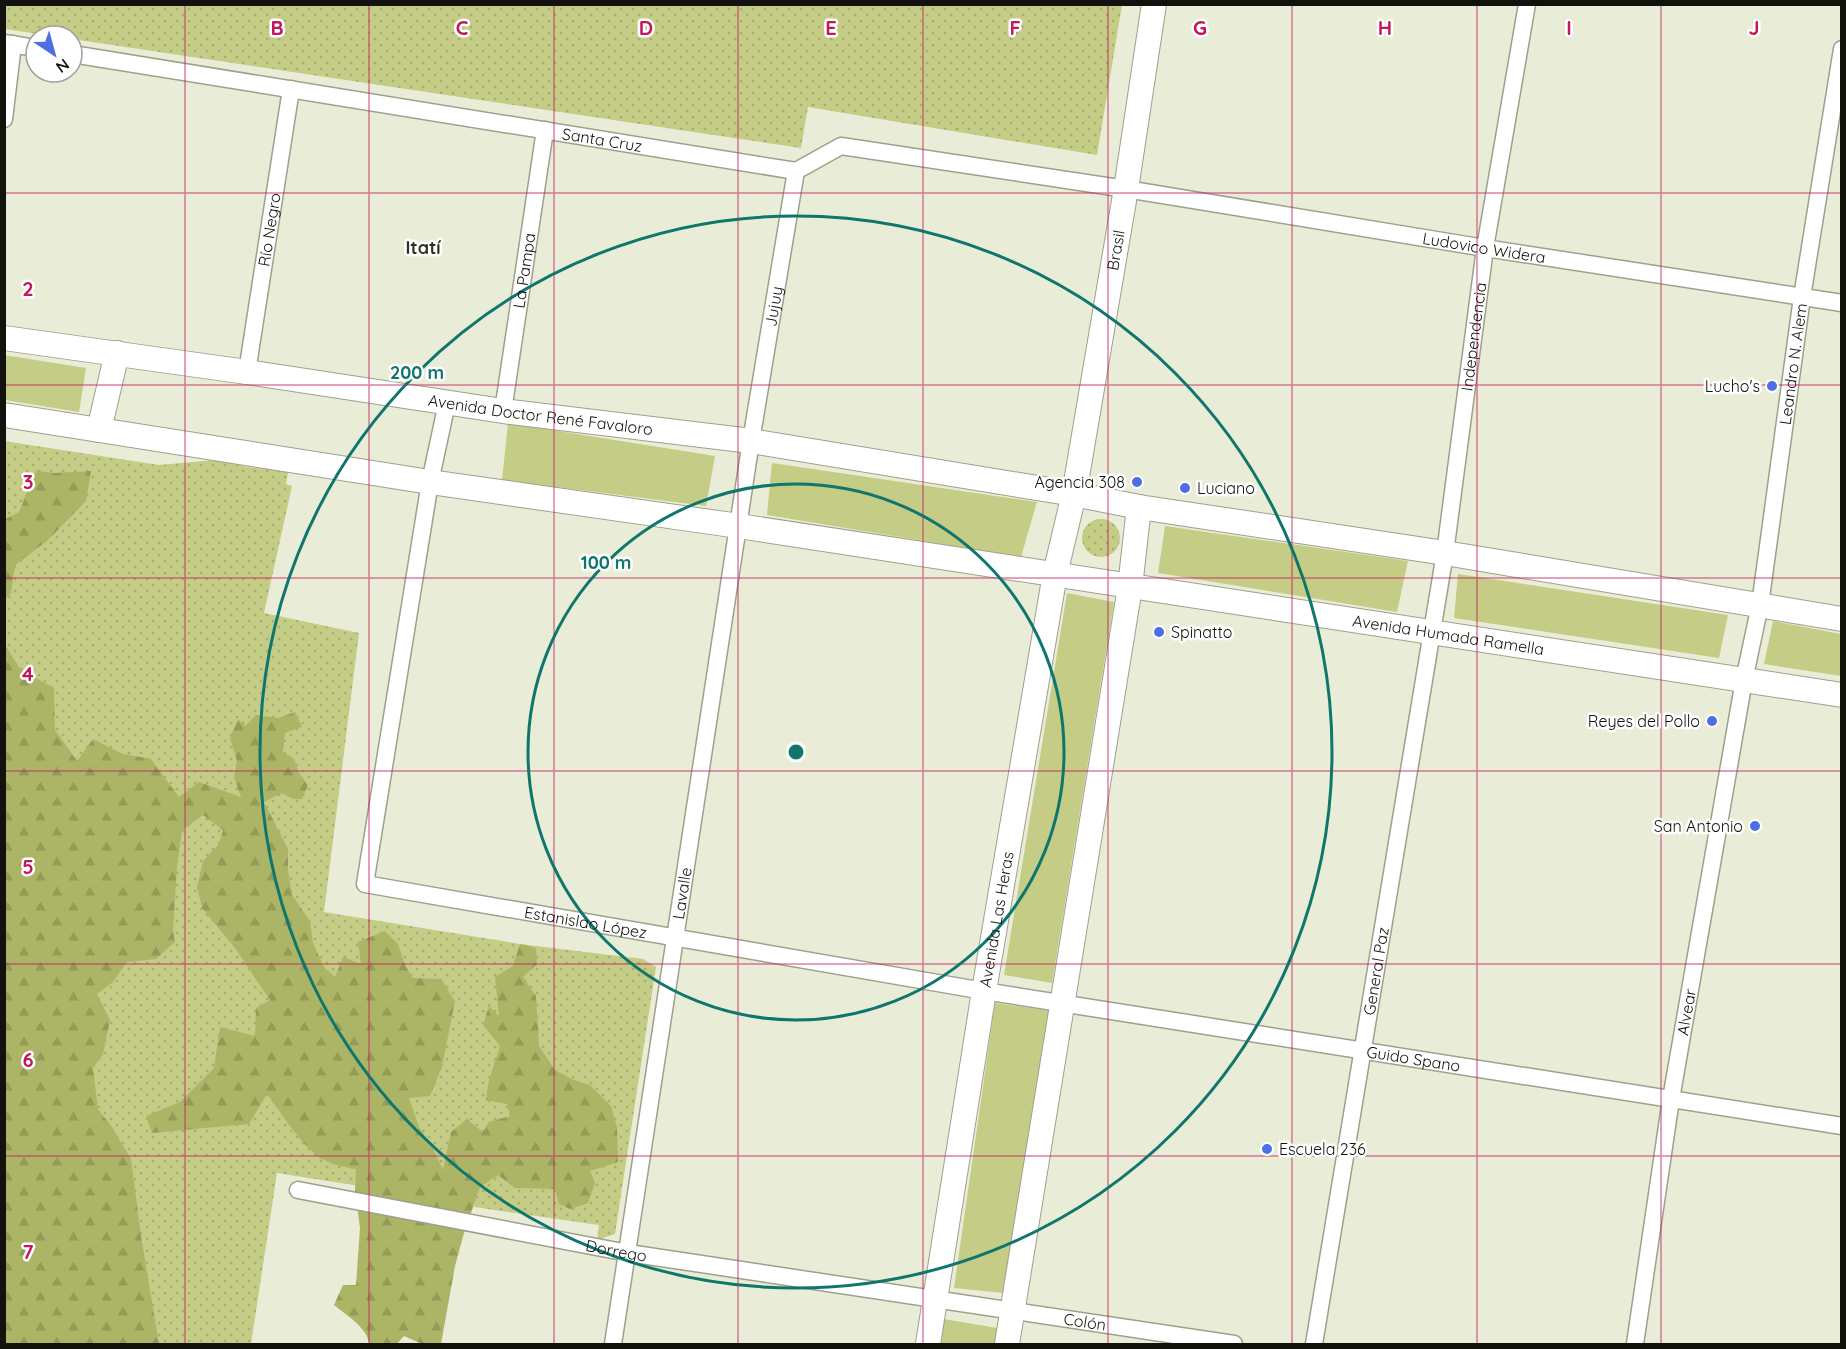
<svg xmlns="http://www.w3.org/2000/svg" width="1846" height="1349" viewBox="0 0 1846 1349" font-family="Quicksand,sans-serif">
  <style>
    .grass { fill: url(#grass-dots) }
    .forest { fill: url(#forest-firs) }
    .park { fill: #c4cc85 }
    .lines { fill: none; stroke-linecap: round; stroke-linejoin: round }
    .street-casing { stroke: #9da18c; stroke-width: 19 }
    .secondary-casing { stroke: #9da18c; stroke-width: 26 }
    .street { stroke: #fff; stroke-width: 16 }
    .secondary { stroke: #fff; stroke-width: 24 }
    .grid { fill: none; stroke: #c2185b; stroke-width: 1.5; stroke-opacity: 0.55 }
    .ring { fill: none; stroke: #0f766e; stroke-width: 3 }
    .poi-dot { fill: #4d6fe3; stroke: #fff; stroke-width: 2 }
    .labels { text-anchor: middle; dominant-baseline: central; stroke-width: 5; stroke-linejoin: round; paint-order: stroke }
    .street-label { font-size: 16px; fill: #11120b; stroke: #fff }
    .poi-label { font-size: 16px; fill: #11120b; stroke: #fff; text-anchor: end }
    .neighbourhood-label { font-size: 18px; font-weight: bold; fill: #2f3220; stroke: #fff }
    .grid-label { font-size: 20px; text-anchor: middle; font-weight: bold; fill: #c2185b; stroke: #fff; stroke-width: 5; stroke-linejoin: round; paint-order: stroke }
    .centre { fill: #0f766e; stroke: #fff; stroke-width: 3 }
    .ring-label { font-size: 18px; text-anchor: middle; font-weight: bold; fill: #0f766e; stroke: #fff; stroke-width: 5; stroke-linejoin: round; paint-order: stroke }
  </style>
  <defs>
    <pattern id="grass-dots" width="8" height="8" patternUnits="userSpaceOnUse" patternTransform="scale(1.5)"><rect width="8" height="8" fill="#c4cc85"/><path d="M2 2h.1M6 6h.1" fill="none" stroke="#a7ae72" stroke-width="1.8" stroke-linecap="round"/></pattern>
    <pattern id="forest-firs" width="22" height="20" patternUnits="userSpaceOnUse" patternTransform="scale(1.5)"><rect width="22" height="20" fill="#acb566"/><path d="M5 1l3.5 6h-7zM16 11l3.5 6h-7z" fill="#939b57"/></pattern>
  </defs>
  <rect width="100%" height="100%" fill="#e9edd7"/>
  <!-- grass -->
  <path class="grass" d="M4,5l1,-1 1117,1 -25,150 -289,-48 -7,41 -729,-109v-3h-20l-47,-7z
    M4,441l155,24 56,-5 32,7 41,5 -2,12 6,2 -28,127 95,20 -35,279 196,32 123,15 13,8 -41,267 -18,6 2,-15 -125,-18v-3l-197,-31 -26,171h-246z
    M1082 538a19 19 0 1 1 38 0a19 19 0 1 1-38 0Z"/>
  <!-- forest -->
  <path class="forest" d="M36,471l19,2 36,-2 -5,30 -39,40 -32,24 -4,28 -6,6v-80l14,-7z
    M4,643l16,26 34,19 1,42 22,31 16,-22 30,15 28,5 28,38 20,-15 42,15 -7,-19 3,-17 -7,-23 8,-19 7,7 11,-11 22,3 17,-6 7,15 -17,6 -2,19 11,7 4,12 10,14 -6,14h-9l-11,-6 -18,9 24,47v22l4,24 18,26 3,22 11,24 11,10 8,-20 18,7 -3,-22 27,-11 13,13 7,21 8,13 28,1 14,22 -13,66 -12,29 -21,2 11,32 9,11 14,29 8,-38 16,-13 16,13 6,-10 21,-6 -3,-12 -21,-4 3,-20 11,-34 -17,-21 6,-19 10,10 -4,-39 18,-11 7,-22 16,4 1,16 -14,13 13,19 3,50 16,24 17,9 18,6 21,21 6,21 1,35 -28,9 5,12 -7,20 -18,6 -11,-5 -4,-15 -40,-1 -17,-13 -18,12 -16,46 -9,33 -14,78h-19l-18,-8 -7,8h-28c-1,-16 -23,-29 -35,-39l9,-20h13l4,-57 -5,-37 1,-22c-13,-2 -31,-6 -41,-15 -19,-16 -33,-40 -48,-60l-18,30 -97,9 -6,-17 34,-14 34,-34 6,-41 35,9 1,-28 14,-8 -35,-52 -33,-40 -5,-21 6,-26 16,-17 4,-14 -20,-15 -21,15 -5,37 -4,64 2,11 -19,17 -29,3 -14,20 -16,12 13,26 -7,34 -10,14 5,41 14,18 19,32 10,77 18,108h-154z"/>
  <!-- park -->
  <path class="park" d="M4,355l82,13 -7,44 -74,-12z
    M508,423l207,33 -9,50 -204,-26z
    M772,463l265,39 -16,55 -254,-42z
    M1165,526l243,35 -11,51 -239,-39z
    M1458,574l270,41 -9,43 -265,-40z
    M1067,593l47,9 -62,381 -48,-8z
    M1773,621l68,13v42l-77,-12z
    M995,1003l54,8 -46,282 -49,-5z
    M944,1319l53,9 12,4 -3,12h-66z"/>
  <g class="lines">
    <!-- street casing -->
    <g class="street-casing">
      <g id="street">
        <path d="M4,43l32,5"/>
        <path id="s1" d="M72,54l724,117 45,-25 285,43 359,59 357,55"/>
        <path d="M4,119l9,-75"/>
        <path id="s2" d="M247,372l44,-283"/>
        <path id="s3" d="M447,403l-17,79 -65,402 619,107 858,135"/>
        <path id="s4" d="M503,411l42,-281"/>
        <path id="s5" d="M298,1190l330,63 606,91"/>
        <path id="s6" d="M613,1344l138,-903 45,-270"/>
        <path id="s7" d="M1314,1344l131,-791 40,-305 42,-244"/>
        <path id="s8" d="M1635,1344l36,-245 73,-419 16,-75 42,-308 40,-248"/>
      </g>
    </g>
    <!-- secondary casing -->
    <g class="secondary-casing">
      <g id="secondary">
        <path id="s9" d="M4,338l243,34 256,39 248,30 323,53 65,13 306,46 397,66"/>
        <path id="s10" d="M4,415l426,67 309,44 1103,169"/>
        <path d="M99,430l18,-77"/>
        <path id="s11" d="M928,1344l56,-353 71,-417 19,-80 52,-305 28,-185"/>
        <path d="M1007,1344l123,-757 9,-80"/>
      </g>
    </g>
    <!-- street -->
    <use href="#street" class="street"/>
    <!-- secondary -->
    <use href="#secondary" class="secondary"/>
  </g>
  <!-- grid -->
  <path class="grid" d="M185,4v1340M369,4v1340M554,4v1340M738,4v1340M923,4v1340M1108,4v1340M1292,4v1340M1477,4v1340M1661,4v1340M4,193h1838M4,385h1838M4,578h1838M4,771h1838M4,964h1838M4,1156h1838"/>
  <!-- distance rings -->
  <g class="ring">
    <circle cx="796" cy="752" r="268"/>
    <circle cx="796" cy="752" r="536"/>
  </g>
  <!-- markers -->
  <g class="poi-dot">
    <circle cx="1772" cy="386" r="6"/>
    <circle cx="1137" cy="482" r="6"/>
    <circle cx="1185" cy="488" r="6"/>
    <circle cx="1159" cy="632" r="6"/>
    <circle cx="1712" cy="721" r="6"/>
    <circle cx="1755" cy="826" r="6"/>
    <circle cx="1267" cy="1149" r="6"/>
  </g>
  <g class="labels">
    <!-- street labels -->
    <g class="street-label">
      <text stroke="none"><textPath href="#s1" startOffset="537">Santa Cruz</textPath></text>
      <text stroke="none"><textPath href="#s2" startOffset="144">Río Negro</textPath></text>
      <text stroke="none"><textPath href="#s1" startOffset="1436">Ludovico Widera</textPath></text>
      <text stroke="none"><textPath href="#s11" startOffset="1110">Brasil</textPath></text>
      <text stroke="none"><textPath href="#s4" startOffset="142">La Pampa</textPath></text>
      <text stroke="none"><textPath href="#s6" startOffset="1050">Jujuy</textPath></text>
      <text stroke="none"><textPath href="#s7" startOffset="1020">Independencia</textPath></text>
      <text stroke="none"><textPath href="#s8" startOffset="993">Leandro N. Alem</textPath></text>
      <text stroke="none"><textPath href="#s9" startOffset="542">Avenida Doctor René Favaloro</textPath></text>
      <text stroke="none"><textPath href="#s10" startOffset="1461">Avenida Humada Ramella</textPath></text>
      <text stroke="none"><textPath href="#s6" startOffset="456">Lavalle</textPath></text>
      <text stroke="none"><textPath href="#s11" startOffset="430">Avenida Las Heras</textPath></text>
      <text stroke="none"><textPath href="#s3" startOffset="712">Estanislao López</textPath></text>
      <text stroke="none"><textPath href="#s7" startOffset="378">General Paz</textPath></text>
      <text stroke="none"><textPath href="#s8" startOffset="336">Alvear</textPath></text>
      <text stroke="none"><textPath href="#s3" startOffset="1551">Guido Spano</textPath></text>
      <text stroke="none"><textPath href="#s5" startOffset="324">Dorrego</textPath></text>
      <text stroke="none"><textPath href="#s5" startOffset="798">Colón</textPath></text>
    </g>
    <!-- poi labels -->
    <g class="poi-label">
      <text x="1760" y="386">Lucho's</text>
      <text x="1125" y="482">Agencia 308</text>
      <text x="1197" y="488" text-anchor="start">Luciano</text>
      <text x="1171" y="632" text-anchor="start">Spinatto</text>
      <text x="1700" y="721">Reyes del Pollo</text>
      <text x="1743" y="826">San Antonio</text>
      <text x="1279" y="1149" text-anchor="start">Escuela 236</text>
    </g>
    <!-- neighbourhood labels -->
    <g class="neighbourhood-label">
      <text x="423" y="247">Itatí</text>
    </g>
  </g>
  <g class="grid-label">
    <text x="277" y="35">B</text>
    <text x="462" y="35">C</text>
    <text x="646" y="35">D</text>
    <text x="831" y="35">E</text>
    <text x="1015" y="35">F</text>
    <text x="1200" y="35">G</text>
    <text x="1385" y="35">H</text>
    <text x="1569" y="35">I</text>
    <text x="1754" y="35">J</text>
    <text x="28" y="296">2</text>
    <text x="28" y="489">3</text>
    <text x="28" y="681">4</text>
    <text x="28" y="874">5</text>
    <text x="28" y="1067">6</text>
    <text x="28" y="1259">7</text>
  </g>
  <circle cx="796" cy="752" r="9" class="centre"/>
  <g class="ring-label">
    <text x="417" y="379">200 m</text>
    <text x="606" y="569">100 m</text>
  </g>
  <!-- border -->
  <rect width="1846" height="1349" fill="none" stroke="#11120b" stroke-width="12"/>
  <!-- north arrow -->
  <g transform="translate(54 54) rotate(144)"><circle r="28" fill="#ffffff" stroke="#a0a09d" stroke-width="1.5"/>
  <path d="M0-4.5L10 22L0 15L-10 22Z" fill="#4d6fe3"/>
  <text y="-9" font-size="16" font-weight="bold" text-anchor="middle" fill="#11120b">N</text>
  </g>
</svg>
